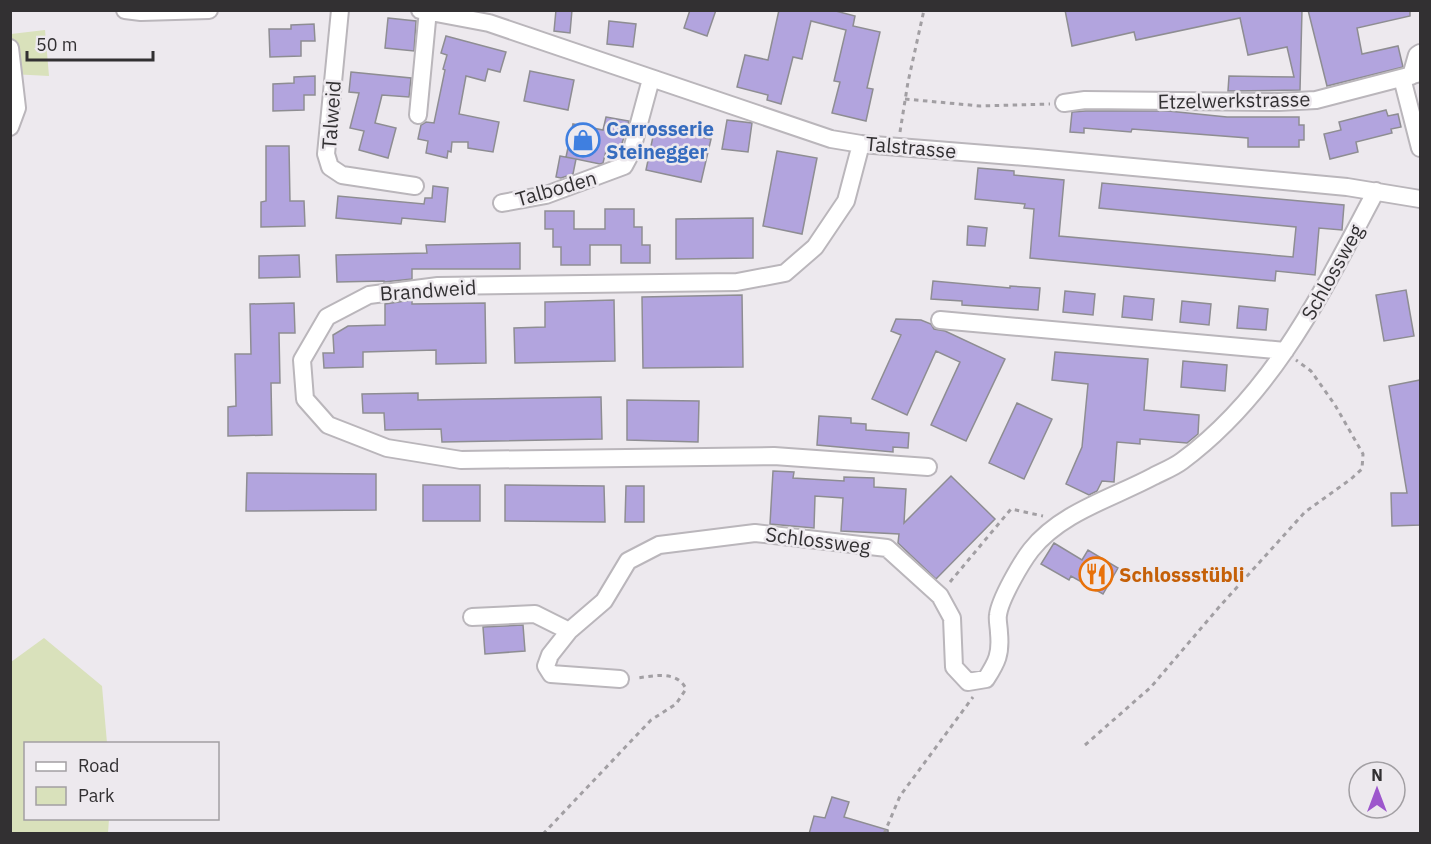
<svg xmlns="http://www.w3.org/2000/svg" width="1431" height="844" viewBox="0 0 1431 844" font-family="'IBM Plex Sans',sans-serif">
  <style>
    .green { fill: #d9e1bb }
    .building { fill: #b2a4de; stroke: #8e8d92; stroke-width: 1.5 }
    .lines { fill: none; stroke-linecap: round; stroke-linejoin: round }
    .minor-casing { stroke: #bab6bb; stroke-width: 20 }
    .path { stroke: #a29fa3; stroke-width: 3; stroke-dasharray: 4.5 4.5; stroke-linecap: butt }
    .minor { stroke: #fff; stroke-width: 16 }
    .labels { text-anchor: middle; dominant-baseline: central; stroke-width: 5; stroke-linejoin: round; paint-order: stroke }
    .street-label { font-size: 20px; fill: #323032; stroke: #ede9ee }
    .shop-label { font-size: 20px; font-weight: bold; fill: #366cbe; stroke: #ede9ee; text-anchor: start }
    .food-label { font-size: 20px; font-weight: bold; fill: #c56008; stroke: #ede9ee; text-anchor: start }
  </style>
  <rect width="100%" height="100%" fill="#ede9ee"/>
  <!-- green -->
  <path class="green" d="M45,30l4,46 -38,-2v53v-93z
    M44,638l58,48 5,57 -81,1v74l83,1 -1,14h-97v-171z"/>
  <!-- building -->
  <path class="building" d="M556,10h16l-2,23 -16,-2z
    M690,10h26l-9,26 -23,-8z
    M779,10h53l23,6 -2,10 27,6 -13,56 6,1 -7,32 -34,-8 8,-31 -6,-1 12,-51 -35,-9 -9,38 -9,-2 -12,47 -14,-4 1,-5 -31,-8 8,-32 23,5z
    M1065,10h237l-2,80 -72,1 1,-15 65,1 -7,-30 -39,8 -8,-37 -104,22 -2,-8 -62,14z
    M1308,10h102v6l-53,12 5,26 36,-8 5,21 -76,19z
    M388,18l28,3 -2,30 -29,-3z
    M609,21l27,3 -3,23 -26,-3z
    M314,24l1,17h-14v15l-31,1 -1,-28h22v-4z
    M446,36l60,16 -6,20 -12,-3 -3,12 -19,-5 -7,38 40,8 -6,30 -25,-4v-6h-16l-1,10 -3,-1 -1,7 -21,-5 2,-12 -10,-2 3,-14 5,-3 8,1 11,-53 -2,-1 4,-14 -6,-2z
    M530,71l44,9 -6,30 -44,-9z
    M351,72l60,6 -2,19 -27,-2 -7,28 21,5 -8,30 -29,-8 5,-19 -14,-3 9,-35 -10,-1z
    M315,76v19h-11v15l-31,1v-27l21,-1v-6z
    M1386,110l2,6 10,-2 3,13 -10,2 1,4 -36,9 2,10 -28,7 -6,-25 17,-4 -2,-8z
    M1086,111h82l59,6h72v8h5v15h-5v7h-51v-9l-116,-9 -1,3 -47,-4v5l-14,-1 2,-20z
    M606,117l23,4 -10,32 -13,-2 -3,12 -3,1 -34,-7 7,-33 30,6z
    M727,120l25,3 -4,29 -26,-3z
    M655,127l56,12 -10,43 -55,-12z
    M266,146h23l1,55h14l1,25 -44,1v-25l5,-1z
    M777,151l40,7 -15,76 -39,-8z
    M560,156l16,3 -3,15 -12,4 -5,-1z
    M978,168l36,3v4l50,5 -5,56 234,21 3,-30 -197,-19 3,-25 242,22 -2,25 -23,-2 -4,47 -39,-4 -1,10 -245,-23 4,-49 -10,-1 1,-4 -50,-5z
    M433,186l15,2 -3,34 -43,-4 -1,6 -65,-6 2,-22 86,8 1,-6h7z
    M605,209h29v18h8v18h8v18h-29v-18h-31v20h-29v-18h-8v-18h-8v-18h29v18h31z
    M753,218v40l-77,1v-40z
    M968,226l19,2 -2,18 -18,-1z
    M520,243v26h-108v10l-28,3v-1l-47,1 -1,-27 91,-2 -1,-8z
    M299,255l1,22 -41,1v-22z
    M933,281l77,7v-2l30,2 -2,22 -76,-5v-4l-31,-2z
    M1406,290l8,46 -30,5 -8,-46z
    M1065,291l30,3 -2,21 -30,-3z
    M742,295l1,72 -100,1 -1,-71z
    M1124,296l30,3 -2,21 -30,-3z
    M412,300v4l73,-1 1,60 -50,1v-14l-73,2v15l-39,1 -1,-15h11l-1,-18 15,-9 37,-1v-21z
    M614,300l1,61 -100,2 -1,-35 31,-1v-25z
    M1182,301l29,3 -2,21 -29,-3z
    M294,303l1,30h-16l1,50h-9l1,52 -44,1v-29l8,-1 -1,-52h16l-1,-50z
    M1239,306l29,3 -2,21 -29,-2z
    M896,319l25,1 10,4 3,5 11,2 60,28 -39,82 -35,-16 29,-63 -24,-11 -29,64 -35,-16 29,-64 -10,-4z
    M1055,352l93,7 -4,51 55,5 -1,19 -11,9 -47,-4v5l-23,-2 -3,40 -12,-1 -5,10 -8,4 -23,-11 16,-37 6,-63 -36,-4z
    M1183,361l44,4 -2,26 -44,-4z
    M1420,380v145l-28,1 -1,-33h16l-18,-107z
    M418,393v7l183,-3 1,42 -160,3 -1,-13 -56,1 -1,-17h-21l-1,-19z
    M627,400l72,1 -1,41 -71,-2z
    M1017,403l35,16 -28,60 -35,-16z
    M819,416l32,2v5l15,1v6l43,3 -1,15 -15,-1v5l-76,-7z
    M773,471l21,1 -1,6 51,3v-4l30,1v9l32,2 -2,34 47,-47 44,43 -59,60 -38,-36 1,-9 -58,-3 2,-33 -28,-2 -1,32 -44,-4z
    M247,473l129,1v36l-130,1z
    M423,485h57v36h-57z
    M505,485l99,1 1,36 -100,-1z
    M626,486h18v36h-19z
    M1054,543l28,17 6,-10 30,18 -15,26 -32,-18 -2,4 -28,-16z
    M523,625l2,26 -40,3 -2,-27z
    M832,797l17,5 -5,15 44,13v4h-79l5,-18 11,2z"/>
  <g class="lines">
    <!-- minor casing -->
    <g class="minor-casing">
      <path id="minor" d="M125,10l16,2 68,-2
        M340,10l-14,144 4,13 12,8 73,11
        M420,10l69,13 342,116 30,5 176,14 310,29 73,12
        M10,48l7,60 -7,19
        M1411,76l6,-21 3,-2
        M1402,78l18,70
        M1064,103l21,-3 193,2 38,-2 104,-27
        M418,115l10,-105
        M861,144l-15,57 -31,46 -30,26 -48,9 -299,4 -69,9 -42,22 -25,43 3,39 23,26 59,23 74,12 313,-4 154,11
        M502,203l44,-8 78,-29 7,-13 20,-74
        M940,320l345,31
        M472,617l63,-3 34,17
        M620,679l-69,-5 -5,-8 4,-11 19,-24 35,-30 24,-40 31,-16 96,-12 132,15 53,48 12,22 2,49 14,15 18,-3c11,-17 15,-25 13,-46 0,-6 -2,-13 -1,-18 2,-16 23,-52 33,-65 30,-38 82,-52 123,-74 10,-5 20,-9 28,-15 93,-69 141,-171 194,-270"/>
    </g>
    <!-- path -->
    <path class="path" d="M905,99l75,7 70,-2
      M900,132l8,-50 16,-72
      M950,582l61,-73 32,7
      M1085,745l66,-58 69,-81 85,-94 46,-33 11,-10 1,-15 -28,-49 -24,-34 -15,-11
      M543,834l108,-114 25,-16 10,-15c-9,-19 -32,-13 -49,-11
      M884,834l16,-38 73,-99"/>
    <!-- minor -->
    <use href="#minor" class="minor"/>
  </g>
  <!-- icons -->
  <defs>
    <g id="shop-ring" transform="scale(1.725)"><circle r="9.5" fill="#ede9ee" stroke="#3f7fe0" stroke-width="1.5"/><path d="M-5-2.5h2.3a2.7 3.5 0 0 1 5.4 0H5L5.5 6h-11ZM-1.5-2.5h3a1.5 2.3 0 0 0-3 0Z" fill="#3f7fe0"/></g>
    <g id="restaurant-ring" transform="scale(1.725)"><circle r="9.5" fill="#ede9ee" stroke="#e8710a" stroke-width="1.5"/><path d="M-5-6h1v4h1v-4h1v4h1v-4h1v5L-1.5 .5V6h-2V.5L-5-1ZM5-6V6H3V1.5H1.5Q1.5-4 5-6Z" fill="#e8710a"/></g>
  </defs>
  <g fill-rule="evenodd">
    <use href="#shop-ring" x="583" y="140"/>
    <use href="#restaurant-ring" x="1096" y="574"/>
  </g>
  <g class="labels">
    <!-- street labels -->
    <g class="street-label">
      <text transform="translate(1234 100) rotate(-1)">Etzelwerkstrasse</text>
      <text transform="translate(331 115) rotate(-86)">Talweid</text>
      <text transform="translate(911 147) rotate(5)">Talstrasse</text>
      <text transform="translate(556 188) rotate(-16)">Talboden</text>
      <text transform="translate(1332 272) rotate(-61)">Schlossweg</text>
      <text transform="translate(428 290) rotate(-4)">Brandweid</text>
      <text transform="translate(818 540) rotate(7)">Schlossweg</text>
    </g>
    <!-- shop labels -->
    <g class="shop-label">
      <text x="606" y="128">Carrosserie<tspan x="606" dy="23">Steinegger</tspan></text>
    </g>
    <!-- food labels -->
    <g class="food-label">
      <text x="1119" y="574">Schlossstübli</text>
    </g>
  </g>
  <!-- border -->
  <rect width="1431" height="844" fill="none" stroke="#323032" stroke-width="24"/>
  <!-- legend -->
  <rect x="24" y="742" width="195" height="78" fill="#ede9ee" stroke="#a29fa3" stroke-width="1.5"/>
  <rect x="36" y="762" width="30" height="9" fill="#ffffff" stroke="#a29fa3" stroke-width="1.5"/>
  <text x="78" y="772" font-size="18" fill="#323032">Road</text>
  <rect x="36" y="787" width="30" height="18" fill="#d9e1bb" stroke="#a29fa3" stroke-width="1.5"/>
  <text x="78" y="802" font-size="18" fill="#323032">Park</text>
  <!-- north arrow -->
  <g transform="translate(1377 790)"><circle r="28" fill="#ede9ee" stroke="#a29fa3" stroke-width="1.5"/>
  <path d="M0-4.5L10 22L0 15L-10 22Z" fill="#9d57cc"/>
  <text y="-9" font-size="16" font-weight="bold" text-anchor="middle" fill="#323032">N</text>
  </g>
  <!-- scale -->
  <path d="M27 51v9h126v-9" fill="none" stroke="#323032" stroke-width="3"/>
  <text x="36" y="51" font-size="18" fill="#323032" stroke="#ede9ee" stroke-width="4.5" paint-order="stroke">50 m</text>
</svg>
